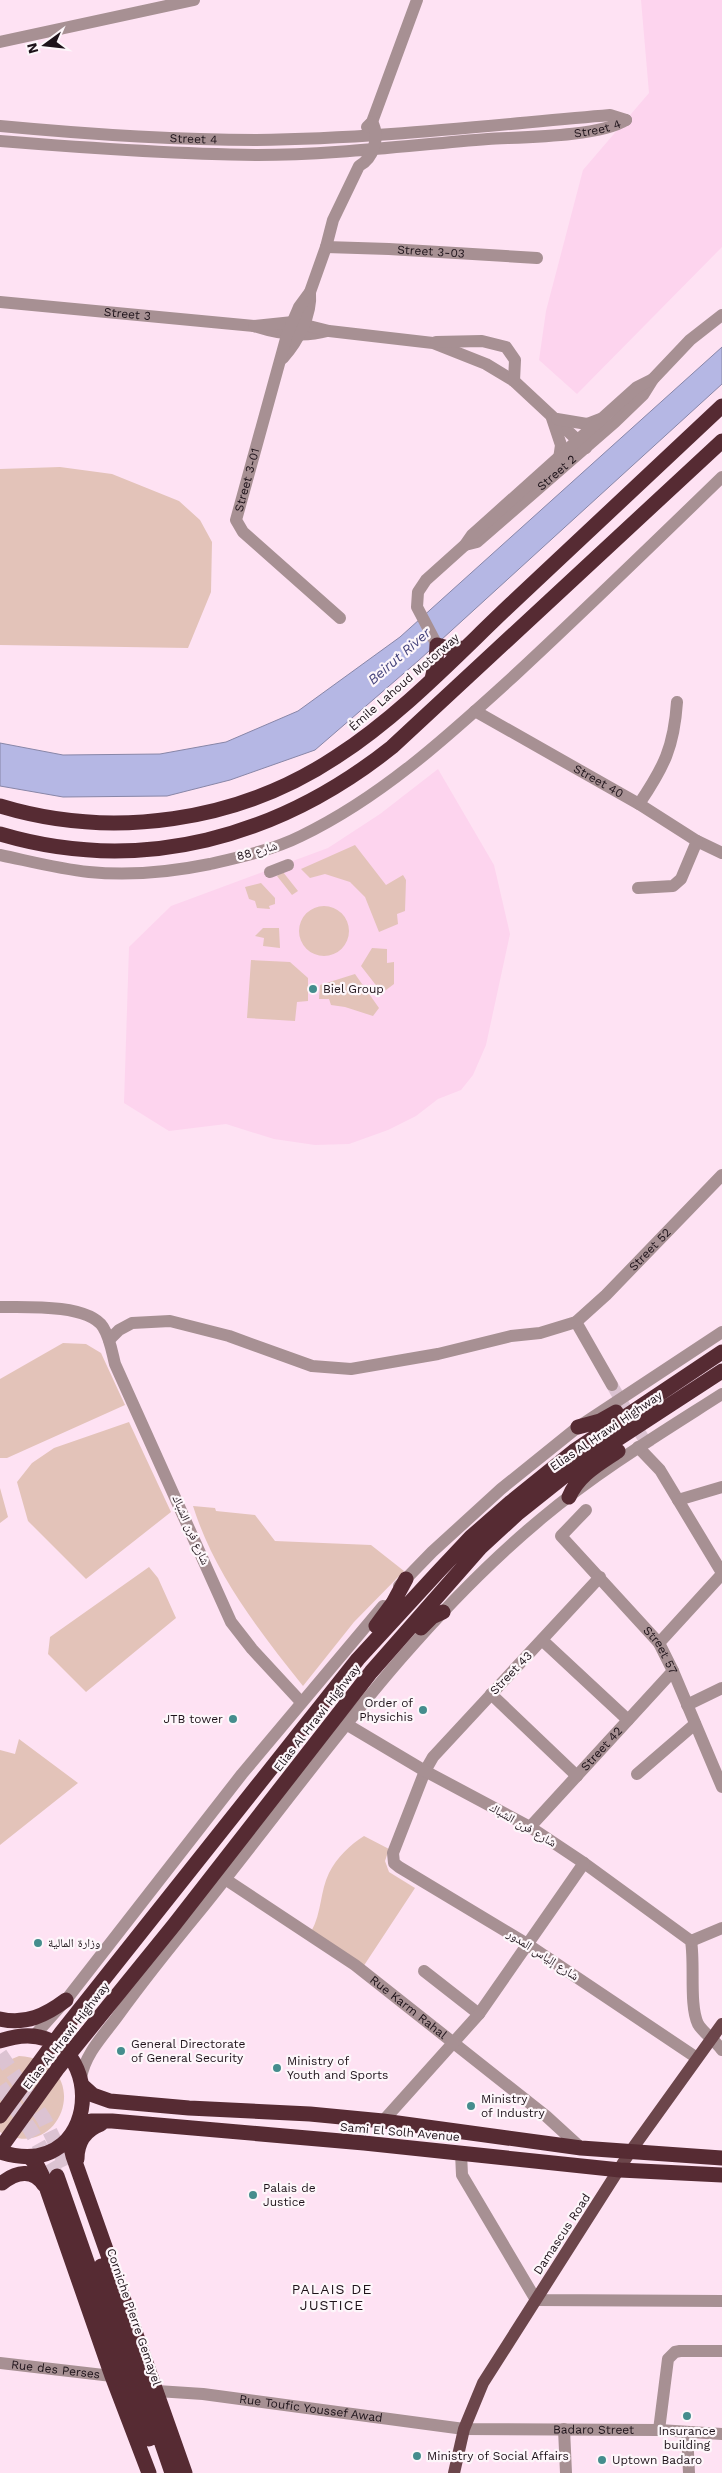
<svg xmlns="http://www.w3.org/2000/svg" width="722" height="2473" viewBox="0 0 722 2473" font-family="'Work Sans','Noto Naskh Arabic',sans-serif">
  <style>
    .built { fill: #fdd4ee }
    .green { fill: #e3c3b9 }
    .water { fill: #b5b7e4; stroke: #8886a7 }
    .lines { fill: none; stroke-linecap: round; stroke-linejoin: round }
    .minor-tunnel { stroke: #dcc3d2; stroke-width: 12; stroke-dasharray: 12 6; stroke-linecap: butt }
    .highway-tunnel { stroke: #dcc3d2; stroke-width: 15; stroke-dasharray: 15 8; stroke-linecap: butt }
    .minor { stroke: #a79093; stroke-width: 12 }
    .major { stroke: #6c464b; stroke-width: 12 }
    .highway { stroke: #562b33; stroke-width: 15 }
    .poi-dot { fill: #458d8d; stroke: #fdf6fa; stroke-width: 2 }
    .labels { text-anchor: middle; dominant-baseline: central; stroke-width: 4.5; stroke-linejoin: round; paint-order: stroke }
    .street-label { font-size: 12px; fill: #1e131a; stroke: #fdf6fa }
    .poi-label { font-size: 12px; fill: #1e131a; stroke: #fdf6fa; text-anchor: start }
    .water-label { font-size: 14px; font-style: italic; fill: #45447d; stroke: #fdf6fa }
    .neighbourhood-label { font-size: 14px; letter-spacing: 1px; fill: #1e131a; stroke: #fdf6fa }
  </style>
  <rect width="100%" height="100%" fill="#fee2f3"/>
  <!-- built -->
  <path class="built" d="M641,0h81v247l-145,147 -38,-34 7,-49 37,-141 66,-77z
    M438,769l56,96 16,69 -24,111 -13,30 -12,15 -23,9 -22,17 -28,14 -39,14 -34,1 -41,-6 -48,-15 -57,7 -45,-28 5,-156 42,-41 157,-58 52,-34z"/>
  <!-- green -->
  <path class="green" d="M60,467l52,7 67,27 21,19 12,22 -1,50 -23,56 -188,-3v-176z
    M355,845l31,40 17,-10 3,5 -1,31 -8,3 1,10 -19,8 -14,-35 -15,-15 -25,-8 -15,4 -9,-9z
    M283,872l15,19 -6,4 -15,-19z
    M261,883l14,15v6l-6,2 1,3 -13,-1 -2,-7 -6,-2 -4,-12z
    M299 931a25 25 0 1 1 50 0a25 25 0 1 1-50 0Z
    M263,928h16l1,20 -17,-2 1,-8 -9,-2z
    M372,948l15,1v14l7,-1v22l-12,9 -21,-27z
    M251,960l39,2 18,16v23l-11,1 -2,19 -48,-3z
    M355,974l24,34 -6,8 -28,-9 -14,-2 -2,-6h-10l1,-14z
    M63,1343l23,1 15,9 24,52 -118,53h-7v-79z
    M129,1422l42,90 -85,67 -58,-58 -11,-39 15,-19 22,-15z
    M0,1488l8,29 -8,6z
    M193,1506l22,2 1,3 39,4 20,26 96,4 33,26 -50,51 -51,64c-44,-55 -89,-113 -110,-180z
    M149,1567l9,11 18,40 -90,74 -38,-38 2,-17z
    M19,1739l59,44 -78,62v-95l15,4z
    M364,1836l25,13 -4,12 4,11 26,16 -52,79 -52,-35c11,-20 9,-41 18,-59 8,-16 21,-28 35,-37z
    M19,2056c77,5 45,110 -19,76v-68z"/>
  <!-- water -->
  <path class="water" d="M722,347v37l-304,277 -103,89 -85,30 -63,16 -104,1 -63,-11v-43l63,12 97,-1 66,-12 72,-31 102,-74z"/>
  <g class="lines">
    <!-- minor-tunnel -->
    <path class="minor-tunnel" d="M612,1385l37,63"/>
    <!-- highway-tunnel -->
    <path class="highway-tunnel" d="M0,2054l44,65 25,52
      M0,2086l30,43 27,47"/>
    <!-- minor -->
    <g class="minor">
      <path d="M0,42l194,-42"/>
      <path id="s1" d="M0,126c85,8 171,14 256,14 118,-1 236,-15 354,-25l16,5"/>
      <path d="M367,127l5,-5 45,-122"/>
      <path id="s2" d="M0,141c86,7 171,13 257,14 77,0 154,-10 231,-16 34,-2 111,-2 138,-19"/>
      <path id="s3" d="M326,247l63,2 148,9"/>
      <path id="s4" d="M0,302l254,24c24,8 48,12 73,5"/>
      <path d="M254,326l39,-4 36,9 104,12 53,21 28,17 72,67"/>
      <path d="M436,342l46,-1 24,6 9,13 -1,21"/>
      <path d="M283,358c15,-17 29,-43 27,-66"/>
      <path d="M552,418l9,27 -2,14"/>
      <path d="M557,419l30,5 13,-5"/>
      <path id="s5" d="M465,545l12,-3 138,-120 28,-27 10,-16 37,-39 32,-25"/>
      <path id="s6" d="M340,618l-97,-86 -7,-12 51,-185 12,-28 11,-15 16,-45 7,-27 26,-54c15,-8 21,-30 13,-44"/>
      <path d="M437,645l-20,-38 1,-15 8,-12 39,-35 7,-10 165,-148 16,-8"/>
      <path id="s7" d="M475,711l164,93 58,37 25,12"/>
      <path d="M639,804c25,-37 35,-57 38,-102"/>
      <path d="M0,855c29,6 59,14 89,17 40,4 82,0 121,-8 30,-7 63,-14 91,-28 81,-39 148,-101 214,-161 70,-65 138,-131 207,-198"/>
      <path d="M270,872l18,-7"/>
      <path d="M638,888l35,-2 8,-7 16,-38"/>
      <path d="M0,1307c25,0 88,-3 103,20 7,11 9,25 12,37l116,258 21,27 49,53"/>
      <path d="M576,1322l36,63"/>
      <path id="s8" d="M109,1340l10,-10 13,-7 38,-2 59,15 83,30 39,3 87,-15 73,-18 29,-3 36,-11 30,-27 116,-120"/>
      <path d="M638,1447l22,23 62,103"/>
      <path d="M678,1500l44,-13"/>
      <path id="s9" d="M586,1510l-25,26 98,107 14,28 49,116"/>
      <path d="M600,1577l-167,180 -8,14 -32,82 1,10 5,4 128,77 170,114"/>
      <path d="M399,1586l33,-34 69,-63 77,-62 144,-95"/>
      <path d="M542,1640l86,80"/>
      <path d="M659,1643l63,-69"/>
      <path d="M491,1694l86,82"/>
      <path d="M687,1705l35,-17"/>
      <path d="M346,1724l79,47 105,56 54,36 107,78c4,23 -2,64 7,83 5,9 17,16 24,26"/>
      <path d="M637,1774l58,-50"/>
      <path id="s10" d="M530,1827l143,-156"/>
      <path id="s11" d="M225,1879l130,86 191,151 35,32"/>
      <path d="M691,1941l31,-13"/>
      <path d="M424,1971l55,43"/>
      <path d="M34,2036l32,-36 176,-226 141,-168"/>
      <path d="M81,2078c4,-24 22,-42 36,-61 26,-36 54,-71 82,-105 109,-135 208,-282 343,-394 56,-47 119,-85 180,-124"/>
      <path d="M383,2121l96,-107 105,-151"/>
      <path d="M461,2153l1,22 74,125 186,1"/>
      <path id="s12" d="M0,2363l112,13"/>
      <path id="s13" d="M157,2391l46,3 261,35 195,1 63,4"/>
      <path d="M564,2429l2,44"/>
      <path d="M659,2430l9,-71 7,-7 5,-1h42"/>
      <path d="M687,2432l2,41"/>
    </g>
    <!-- major -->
    <path class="major" d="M454,2473l10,-44 19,-46 147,-231 92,-128"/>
    <!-- highway -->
    <path class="highway" d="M432,679l4,-17 1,-17 14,4 14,-1
      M0,806c112,34 238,16 336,-49 65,-42 119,-100 175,-153 70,-66 140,-132 211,-198
      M0,834c142,42 279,3 392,-87l330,-306
      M578,1427l22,-6 16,-9
      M569,1497c9,-22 30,-33 49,-46
      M376,1626l17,-23 13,-24
      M421,1628l11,-11 11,-5
      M0,2019c26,6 46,-4 66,-19
      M0,2041c108,-37 112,146 0,111
      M83,2086l10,9 17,6 79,7 121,6 73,7 198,27 141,10
      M0,2116l61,-83 297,-374 79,-86 34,-36 40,-35 63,-51 148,-99
      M76,2127l15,-6h21l252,22 256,27 102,5
      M72,2134l-2,10 3,12 112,317
      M0,2149l58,-81 116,-143 197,-253 109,-124 37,-34 64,-51 141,-92
      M29,2157l8,8 5,10 70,201 37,97
      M77,2159c0,-17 8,-29 24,-35
      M57,2176l92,263
      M2,2183c14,-11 31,-15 42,2
      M101,2266l71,207"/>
  </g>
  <!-- markers -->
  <g class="poi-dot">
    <circle cx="313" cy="989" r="5"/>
    <circle cx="423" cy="1710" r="5"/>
    <circle cx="233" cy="1719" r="5"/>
    <circle cx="38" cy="1943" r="5"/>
    <circle cx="121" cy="2051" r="5"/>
    <circle cx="277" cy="2068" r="5"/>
    <circle cx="471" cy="2106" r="5"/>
    <circle cx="253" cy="2195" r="5"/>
    <circle cx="687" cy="2416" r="5"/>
    <circle cx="417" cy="2456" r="5"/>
    <circle cx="602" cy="2460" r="5"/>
  </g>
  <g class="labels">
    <!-- street labels -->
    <g class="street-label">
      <text stroke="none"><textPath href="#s2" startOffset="599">Street 4</textPath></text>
      <text stroke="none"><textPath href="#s1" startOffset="194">Street 4</textPath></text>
      <text stroke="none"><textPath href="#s3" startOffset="105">Street 3-03</textPath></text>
      <text stroke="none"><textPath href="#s4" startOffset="128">Street 3</textPath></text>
      <text stroke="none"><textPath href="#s5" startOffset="118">Street 2</textPath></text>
      <text stroke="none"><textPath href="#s6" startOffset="185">Street 3-01</textPath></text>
      <text transform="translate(404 682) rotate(-41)">Émile Lahoud Motorway</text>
      <text stroke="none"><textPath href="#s7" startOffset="142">Street 40</textPath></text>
      <text transform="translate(257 851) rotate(-16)">شارع 88</text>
      <text stroke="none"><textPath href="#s8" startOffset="589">Street 52</textPath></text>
      <text transform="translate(606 1431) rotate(-34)">Elias Al Hrawi Highway</text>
      <text transform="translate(191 1530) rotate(66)">شارع فرن الشباك</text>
      <text stroke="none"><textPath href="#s9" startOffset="188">Street 57</textPath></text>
      <text transform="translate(511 1673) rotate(-46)">Street 43</text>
      <text transform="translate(317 1718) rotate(-52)">Elias Al Hrawi Highway</text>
      <text stroke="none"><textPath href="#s10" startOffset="106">Street 42</textPath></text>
      <text transform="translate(523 1825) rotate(30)">شارع فرن الشباك</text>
      <text transform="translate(543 1955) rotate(33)">شارع إلياس المدور</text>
      <text stroke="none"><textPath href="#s11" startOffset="224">Rue Karm Rahal</textPath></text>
      <text transform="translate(66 2036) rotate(-52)">Elias Al Hrawi Highway</text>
      <text transform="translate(400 2132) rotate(5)">Sami El Solh Avenue</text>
      <text transform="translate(562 2234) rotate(-57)">Damascus Road</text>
      <text transform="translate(134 2317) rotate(71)">Corniche Pierre Gemayel</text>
      <text stroke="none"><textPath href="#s12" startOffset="56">Rue des Perses</textPath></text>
      <text stroke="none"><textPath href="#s13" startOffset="155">Rue Toufic Youssef Awad</textPath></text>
      <text stroke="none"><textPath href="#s13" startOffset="439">Badaro Street</textPath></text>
    </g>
    <!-- poi labels -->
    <g class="poi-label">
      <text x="323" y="989">Biel Group</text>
      <text x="413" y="1703" text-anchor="end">Order of<tspan x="413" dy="14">Physichis</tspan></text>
      <text x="223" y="1719" text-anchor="end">JTB tower</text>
      <text x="48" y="1943">وزارة المالية</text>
      <text x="131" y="2044">General Directorate<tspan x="131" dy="14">of General Security</tspan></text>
      <text x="287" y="2061">Ministry of<tspan x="287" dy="14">Youth and Sports</tspan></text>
      <text x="481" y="2099">Ministry<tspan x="481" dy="14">of Industry</tspan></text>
      <text x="263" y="2188">Palais de<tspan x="263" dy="14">Justice</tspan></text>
      <text x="687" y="2431" text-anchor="middle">Insurance<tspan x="687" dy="14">building</tspan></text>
      <text x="427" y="2456">Ministry of Social Affairs</text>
      <text x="612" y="2460">Uptown Badaro</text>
    </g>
    <!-- water labels -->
    <g class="water-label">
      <text transform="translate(399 656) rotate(-41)">Beirut River</text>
    </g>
    <!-- neighbourhood labels -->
    <g class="neighbourhood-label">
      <text x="332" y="2289">PALAIS DE<tspan x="332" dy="16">JUSTICE</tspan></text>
    </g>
  </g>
  <!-- north arrow -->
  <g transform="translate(45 45) rotate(255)" stroke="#fdf6fa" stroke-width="4" paint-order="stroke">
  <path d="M0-4L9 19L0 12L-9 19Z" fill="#1e131a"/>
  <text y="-8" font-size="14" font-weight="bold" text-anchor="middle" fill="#1e131a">N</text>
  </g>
</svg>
